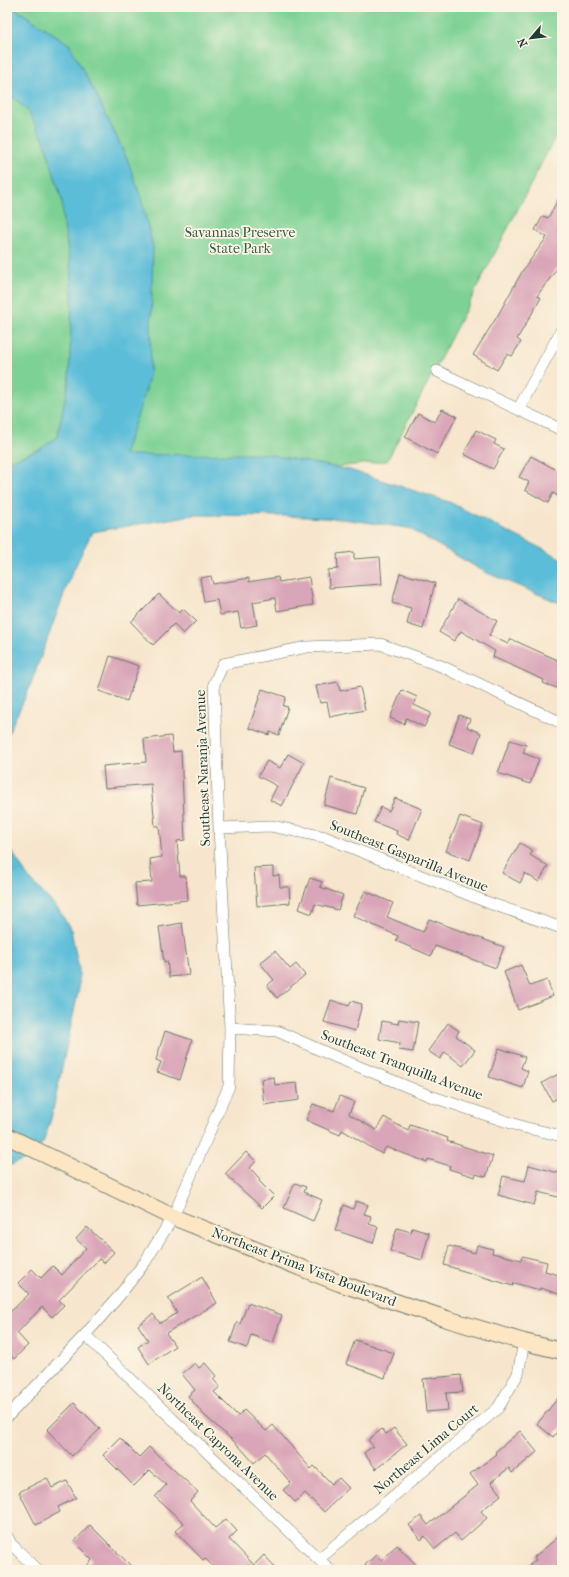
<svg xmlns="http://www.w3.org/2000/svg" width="569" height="1577" viewBox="0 0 569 1577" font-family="'IM FELL French Canon',serif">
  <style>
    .green { fill: #7dd194; stroke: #4e8764 }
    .water { fill: #5bbdd9; stroke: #3d7d86 }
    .building { fill: #d9a5b8 }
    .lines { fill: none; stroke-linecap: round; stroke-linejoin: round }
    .street-casing { stroke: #6b786a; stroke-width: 12 }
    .secondary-casing { stroke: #6b786a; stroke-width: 18 }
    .street { stroke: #fff; stroke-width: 11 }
    .secondary { stroke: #fce6c4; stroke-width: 16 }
    .labels { text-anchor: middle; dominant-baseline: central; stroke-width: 3.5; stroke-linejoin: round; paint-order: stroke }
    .park-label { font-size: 14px; fill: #325b47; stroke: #fcf5e5 }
    .street-label { font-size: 14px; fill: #1f3d34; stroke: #fcf5e5 }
  </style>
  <rect width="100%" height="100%" fill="#fcf5e5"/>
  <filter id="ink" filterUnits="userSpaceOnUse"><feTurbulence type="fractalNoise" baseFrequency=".025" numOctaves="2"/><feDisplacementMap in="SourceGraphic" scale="8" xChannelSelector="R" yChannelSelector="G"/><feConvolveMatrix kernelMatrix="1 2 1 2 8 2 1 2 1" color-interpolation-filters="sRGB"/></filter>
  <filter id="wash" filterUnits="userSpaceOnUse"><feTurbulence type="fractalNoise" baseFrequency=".012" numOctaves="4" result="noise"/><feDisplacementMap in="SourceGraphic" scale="16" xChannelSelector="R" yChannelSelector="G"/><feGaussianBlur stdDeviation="0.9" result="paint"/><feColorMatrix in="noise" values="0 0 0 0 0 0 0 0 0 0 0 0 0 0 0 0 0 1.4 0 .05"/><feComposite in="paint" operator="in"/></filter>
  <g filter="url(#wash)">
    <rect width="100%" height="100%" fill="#f7e6cd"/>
    <!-- green -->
    <path class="green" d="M7,7h555v117l-175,337 -157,19 -186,19 -37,102z"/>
    <!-- water -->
    <path class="water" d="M7,7h6l56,37 29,54 30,63 13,37 12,49 -3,125 -4,17 -22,66 142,-1 84,16 99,32 113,57v45l-77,-32 -77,-44 -65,-9 -57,-3 -93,-1 -101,17 -21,43 -42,114 -22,47v-274l33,-13 17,-12 12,-57 3,-81 -2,-36 -7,-42 -1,-20 -18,-61 -17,-30 -20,-18z
      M7,844l21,33 31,33 12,20 8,39v19l-28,131 -8,24 -14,14 -22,10z"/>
    <g id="blocks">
      <!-- building -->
      <path class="building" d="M562,192v70l-25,34 4,2 -24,41 4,3 -9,14 -5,-2 -10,16 -24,-15 25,-40 25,-45 24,-33 -12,-7 8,-14 5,2z
        M442,409l15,7 -20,38 -32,-17 13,-24 17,9z
        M476,430l20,10 -2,4 10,5 -11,20 -29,-15z
        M531,456l31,17v18l-3,6 -6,-4 -5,10 -23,-13 4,-8 -10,-5z
        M354,552v7l26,-2 2,27 -53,4 -1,-18 10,-1 -1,-15z
        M400,573l35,10 -12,46 -16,-5 4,-16 -19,-5z
        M211,576l2,8 36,-6v4l29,-5 1,5 30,-5 4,28 -36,6 -2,-13 -22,4 4,23 -16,3 -3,-16 -18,3 -3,-15 -13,2 -4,-24z
        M159,594l20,19 4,-4 13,12 -13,13 -9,-10 -21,21 -22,-23z
        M458,599l39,22 -8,14 19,9 3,-5 51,23v28l-19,-7 1,-3 -51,-23 2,-6 -34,-20 -7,10 -15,-9z
        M110,656l29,10 -12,35 -28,-10z
        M338,682l2,9 20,-4 5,23 -35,7 -3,-15 -7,1 -4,-17z
        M262,689l24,8 -3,9 5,1 -9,28 -9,-3 -1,3 -20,-7z
        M402,690l15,7 -3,8 17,8 -7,14 -18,-9 -2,6 -14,-6z
        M459,715l11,4 -3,8 14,6 -7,20 -25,-9z
        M171,736l2,16 8,-1 4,89 -8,1 3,35h6l2,24 -51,5 -2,-22 17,-1 -2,-23 12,-2 -3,-31h-4l-4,-42 -46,4 -2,-22 43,-4 -2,-23z
        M510,740l16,5 -3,8 16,6 -9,25 -32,-11z
        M288,754l16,9 -22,43 -12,-6 7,-14 -19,-10 9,-15 13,7z
        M331,778l33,10 -7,26 -33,-9z
        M395,798l27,11 -13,31 -13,-6 1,-3 -23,-9 7,-15 8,4z
        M460,816l23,9 -13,35 -24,-9z
        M520,843l13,8 -3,4 18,11 -9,16 -14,-9 -5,10 -18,-10z
        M273,867v9l6,-1 1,12h9l1,16 -33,3 -3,-38z
        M310,878l12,4 -2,5 23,8 -5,15 -23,-6 -3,10 -13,-5z
        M365,891l28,12 -6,14 36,15 6,-13 75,28 -8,21 -61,-22 -4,10 -35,-15 2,-5 -45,-20z
        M182,923l7,52 -20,2 -2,-16 -3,1 -5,-35z
        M275,951l15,18 6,-5 9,11 -28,23 -10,-13 7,-5 -14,-17z
        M521,965l9,21 17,-6 6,16 -35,14 -14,-38z
        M331,1000l18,6 2,-5 11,3 -7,27 -31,-9z
        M399,1019l19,3 -5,30 -14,-2 1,-7 -21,-4 3,-18 16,3z
        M448,1023l11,8 -3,5 19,14 -12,16 -18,-14 -5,7 -12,-8z
        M165,1031l27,9 -12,40 -23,-8 4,-10 -5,-2z
        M499,1048l26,9 -4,11 7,3 -5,17 -34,-11z
        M562,1072v24l-10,5 -10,-18z
        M274,1077l1,8 22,-2 2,17 -35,5 -3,-26z
        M340,1096l14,6 -5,12 27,16 8,-13 24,14 2,-6 38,13 -1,3 46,15 -7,21 -10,-3 -1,3 -26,-8 1,-3 -22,-7 -1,3 -41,-15 -4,7 -40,-24 -2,5 -34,-15 7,-16 21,7z
        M246,1152l10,9 -6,7 10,11 -1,2 15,15 -12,12 -37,-34z
        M529,1165l33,9v24l-24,-6 -4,13 -36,-10 5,-19 22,5z
        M295,1183l11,4 -2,5 18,8 -9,21 -29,-13z
        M356,1201l12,4 -4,9 7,2 -2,8 9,3 -5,16 -38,-13 9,-25 9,4z
        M87,1227l27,25 -10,11 -5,-4 -40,41 5,5 -12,12 -10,-10 -25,26 11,12 -14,14 -7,-7v-37l22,-21 -11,-11 14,-14 9,9 12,-12 9,9 24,-27 -10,-9z
        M397,1228l14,4 1,-4 17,5 -7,27 -32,-9z
        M477,1245l16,4 -1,4 29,7 1,-4 25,6 -2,9 17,5v19l-22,-7v2l-26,-7 -1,3 -69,-21 5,-19 26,7z
        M202,1277l15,26 -51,30 9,13 -26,18 -11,-17 10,-7 -10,-15 15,-11 7,9 17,-10 -9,-15z
        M248,1303l34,12 -9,28 -22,-8 -4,13 -17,-6 7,-20 3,2z
        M355,1340l39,13 -9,25 -39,-14z
        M195,1363l4,5 6,-5 11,13 -3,3 7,8 -6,5 24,24 6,-6 22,21 7,-6 38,44 3,-3 18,18 7,-6 10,10 -25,24 -19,-19 -10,9 -12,-12 8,-7 -26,-30 -11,10 -15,-17 -35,-31 -16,-19 7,-6 -13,-16z
        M461,1375l2,17 -17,1 2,17 -22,2 -3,-33z
        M562,1393v33l-9,11 -16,-13z
        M74,1403l26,26 -28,27 -25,-26z
        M394,1428l13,16 -31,25 -12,-16 9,-7 -5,-6 14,-11 4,5z
        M520,1431l17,21 -25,21 -3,-5 -18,14 10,13 -20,16 6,7 -26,23 -6,-8 -20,16 -10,-13 -4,4 -12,-15 12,-9 7,9 50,-40 -8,-11 27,-20 -2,-2z
        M120,1438l19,19 10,-10 49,45 -8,9 25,27 11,-9 11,12 -8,8 25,26 10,-10 14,15h-62l-11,-12 -2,2 -28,-29 9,-8 -29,-26 11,-12 -16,-15 -16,16 -31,-31z
        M47,1478l5,10 15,-7 9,17 -18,9 2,5 -24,13 -17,-33z
        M90,1525l45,45h-52l9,-10 -18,-18z
        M562,1534v31l-6,5h-34l14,-10 -2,-3z
        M397,1545l24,25h-51l-5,-5 11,-10 5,5z"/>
    </g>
  </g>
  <g filter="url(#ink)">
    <use href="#blocks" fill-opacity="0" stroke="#6b786a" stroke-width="1"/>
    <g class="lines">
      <!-- street casing -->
      <g class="street-casing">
        <path id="street" d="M437,371l125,59
          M519,408l43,-79
          M219,828l52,-2 54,11 164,66 73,25
          M230,1028l47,3 61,27 92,38 93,31 39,9
          M85,1335l245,235
          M7,1417l78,-82 34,-39 26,-34 28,-45 56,-131 1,-58 -11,-200 -5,-144 9,-20 84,-17 73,-3 61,22 121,57
          M7,1536l4,8 27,26
          M319,1559l179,-151 20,-34 6,-32"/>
      </g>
      <!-- secondary casing -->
      <g class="secondary-casing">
        <path id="secondary" d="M7,1136l166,81 166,66 108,36 77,23 38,9"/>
      </g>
      <!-- street -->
      <use href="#street" class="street"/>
      <!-- secondary -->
      <use href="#secondary" class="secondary"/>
    </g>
  </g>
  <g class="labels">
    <!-- park labels -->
    <g class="park-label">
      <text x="240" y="232">Savannas Preserve<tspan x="240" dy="16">State Park</tspan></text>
    </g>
    <!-- street labels -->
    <g class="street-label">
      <text transform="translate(203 768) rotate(-92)">Southeast Naranja Avenue</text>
      <text transform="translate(409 856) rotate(22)">Southeast Gasparilla Avenue</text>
      <text transform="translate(402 1065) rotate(21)">Southeast Tranquilla Avenue</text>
      <text transform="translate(304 1267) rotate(21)">Northeast Prima Vista Boulevard</text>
      <text transform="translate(218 1442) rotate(44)">Northeast Caprona Avenue</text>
      <text transform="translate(426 1449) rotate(-40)">Northeast Lima Court</text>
    </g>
  </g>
  <!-- margin -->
  <rect width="569" height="1577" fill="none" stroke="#fcf5e5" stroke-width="24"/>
  <!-- north arrow -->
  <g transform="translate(531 38) rotate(242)" stroke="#fcf5e5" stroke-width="3" paint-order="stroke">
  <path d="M0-3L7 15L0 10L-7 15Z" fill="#1f3d34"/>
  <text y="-6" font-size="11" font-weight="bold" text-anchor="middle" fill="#1f3d34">N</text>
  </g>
</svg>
